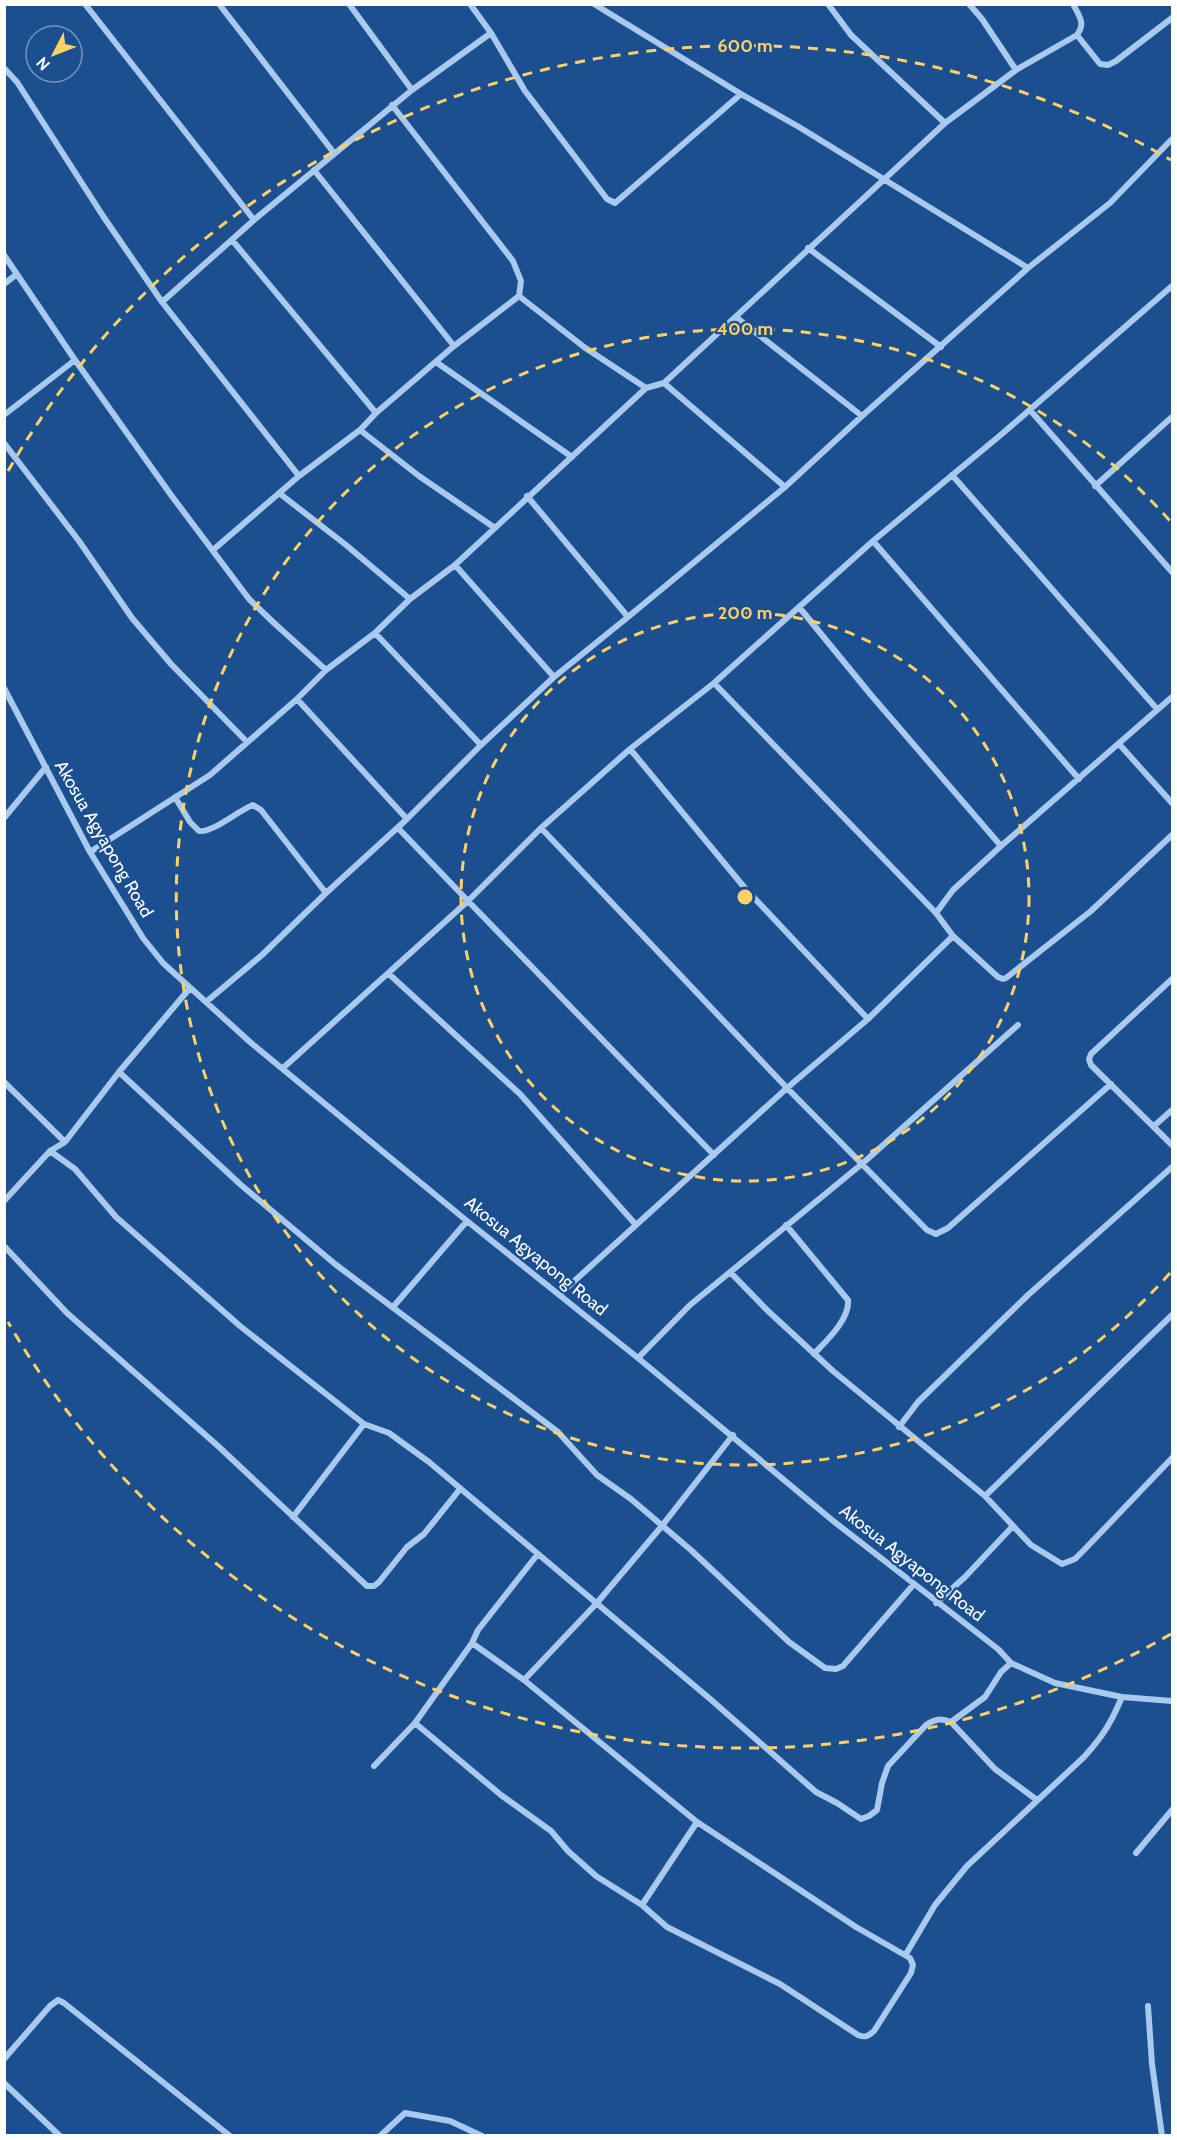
<svg xmlns="http://www.w3.org/2000/svg" width="1177" height="2140" viewBox="0 0 1177 2140" font-family="Cabin,sans-serif">
  <style>
    .lines { fill: none; stroke-linecap: round; stroke-linejoin: round }
    .minor { stroke: #a9c9ee; stroke-width: 6 }
    .ring { fill: none; stroke: #ffd166; stroke-width: 3; stroke-dasharray: 10 8 }
    .labels { text-anchor: middle; dominant-baseline: central; stroke-width: 4.5; stroke-linejoin: round; paint-order: stroke }
    .street-label { font-size: 18px; fill: #fff; stroke: #1b4f8f }
    .centre { fill: #ffd166; stroke: #1b4f8f; stroke-width: 3 }
    .ring-label { font-size: 18px; text-anchor: middle; font-weight: bold; fill: #ffd166; stroke: #1b4f8f; stroke-width: 4.5; stroke-linejoin: round; paint-order: stroke }
  </style>
  <rect width="100%" height="100%" fill="#1b4f8f"/>
  <g class="lines">
    <!-- minor -->
    <path class="minor" d="M85,4l169,216
      M219,4l115,149
      M470,4l21,29 34,58 82,108 8,4 126,-109
      M594,4l147,90 58,33 229,141
      M828,4l23,31 94,88
      M969,4l13,15 34,51
      M1077,35l23,29 8,1 8,-4 56,-43
      M4,68l13,14 86,134 59,86 137,174
      M412,90l79,-57
      M314,170l140,176
      M232,240l144,173
      M808,248l133,99
      M4,255l71,105 -71,55
      M4,284l13,-10
      M519,296l65,51 62,41
      M162,302l92,-82 158,-130 -63,-86
      M736,317l126,99
      M75,360l96,135 78,104 25,24 52,47
      M436,362l136,95
      M664,383l121,104
      M1030,410l142,162
      M360,430l59,46 76,52
      M4,443l75,98 53,77 39,46 76,78
      M952,475l205,234
      M1095,486l77,-69
      M279,493l67,52 64,54
      M873,541l206,238
      M213,550l86,-74 61,-46 16,-17 78,-67 65,-50 2,-15 -8,-20 -121,-156
      M455,565l99,112
      M799,607l72,88 130,151
      M628,617l157,-130 77,-71 166,-148 82,-65 62,-64
      M375,633l106,112
      M714,683l222,230
      M4,688l86,164 53,86 20,25 87,79 217,179 171,137 194,162 166,129 13,14 44,20 67,14 50,4
      M297,699l110,120 74,-74 73,-68 74,-60 -101,-121
      M1119,744l53,59
      M630,749l114,138 124,132
      M175,797l15,25 9,9c14,2 38,-20 54,-26l8,5 65,83
      M4,818l42,-51
      M541,828l246,260 140,142 9,4 12,-6 163,-144
      M90,852l120,-77 87,-76 29,-29 49,-37 35,-34 45,-34 191,-177 18,-5 281,-260 71,-53 61,-35c9,-12 2,-19 -4,-31
      M953,936l45,41 5,2 3,-1 85,-67 81,-76
      M389,974l131,120 116,131
      M1172,979l-81,75 -2,5 2,6 81,80
      M206,1002l56,-47 64,-62 81,-74
      M283,1068l185,-167 -69,-72
      M119,1072l122,113 94,79 223,168 39,43 34,24 61,52 97,91 36,26 11,1 7,-3 71,-82
      M4,1082l61,60
      M1154,1126l18,-16
      M50,1151l25,18 41,48 124,109 124,98 25,9 40,29 280,236 107,94 21,11 24,16 8,-3 8,-6 5,-27 6,-17 38,-41c9,-6 15,-7 25,-3l44,47 42,31
      M714,1155l-246,-254 73,-73 89,-79 84,-66 159,-142 130,-108 169,-147
      M4,1201l46,-50 15,-9 54,-70 71,-84
      M786,1225l62,75c2,19 -21,40 -34,54
      M4,1246l63,67 151,133 149,140h7l5,-4 28,-35 17,-13 36,-45
      M730,1272l38,39 65,60 152,125 46,49 31,19 13,-5 10,-10 87,-91
      M560,1294l227,-206 81,-69 85,-83 -17,-23 17,-23 48,-44 171,-149
      M393,1307l74,-86
      M638,1358l52,-53 173,-142 155,-138
      M899,1427l19,-25 110,-107 144,-128
      M985,1496l187,-181
      M293,1517l71,-93
      M936,1603l29,-26 48,-51
      M472,1643l52,37 173,142 159,105 54,31 3,7 -2,8 -37,58c-6,5 -8,7 -16,4l-78,-51 -113,-57 -25,-22 55,-83
      M524,1680l72,-76 65,-77 72,-92
      M951,1722l34,-25 16,-25 10,-9
      M415,1723l86,72 50,36 17,20 28,25 46,29
      M374,1766l41,-43 57,-80 6,-13 59,-75
      M1136,1853l36,-43
      M906,1954l29,-49 32,-39 117,-109c19,-21 27,-34 38,-60
      M1148,2006l4,58 10,72
      M4,2059l46,-53 8,-6 6,3 166,133
      M4,2083l56,53
      M380,2136l25,-23 45,8 32,15"/>
  </g>
  <!-- distance rings -->
  <g class="ring">
    <circle cx="745" cy="897" r="284"/>
    <path d="M1170 1273A568 568 0 1 1 1170 521"/>
    <path d="M1171 1634A851 851 0 0 1 8 1322M8 471A851 851 0 0 1 1171 160"/>
  </g>
  <g class="labels">
    <!-- street labels -->
    <g class="street-label">
      <text transform="translate(104 839) rotate(60)">Akosua Agyapong Road</text>
      <text transform="translate(536 1256) rotate(39)">Akosua Agyapong Road</text>
      <text transform="translate(912 1563) rotate(38)">Akosua Agyapong Road</text>
    </g>
  </g>
  <circle cx="745" cy="897" r="9" class="centre"/>
  <g class="ring-label">
    <text x="745" y="52">600 m</text>
    <text x="745" y="335">400 m</text>
    <text x="745" y="619">200 m</text>
  </g>
  <!-- border -->
  <rect width="1177" height="2140" fill="none" stroke="#ffffff" stroke-width="12"/>
  <!-- north arrow -->
  <g transform="translate(54 54) rotate(228)"><circle r="28" fill="#1b4f8f" stroke="#7695bc" stroke-width="1.5"/>
  <path d="M0-4.5L10 22L0 15L-10 22Z" fill="#ffd166"/>
  <text y="-9" font-size="16" font-weight="bold" text-anchor="middle" fill="#ffffff">N</text>
  </g>
</svg>
